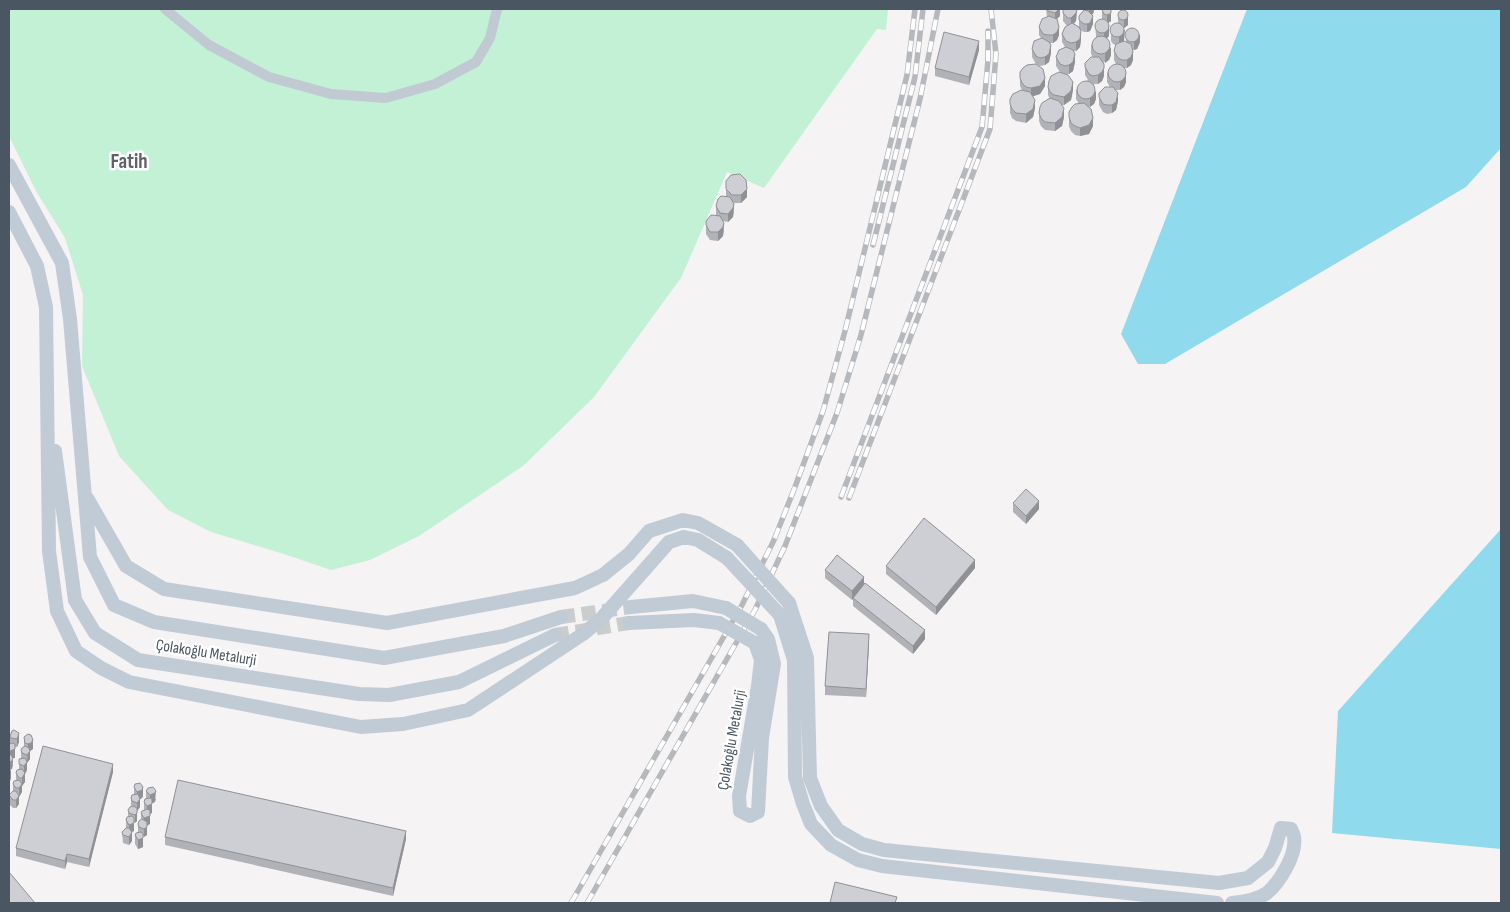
<svg xmlns="http://www.w3.org/2000/svg" width="1510" height="912" viewBox="0 0 1510 912" font-family="'Sofia Sans Condensed',sans-serif">
  <style>
    .green { fill: #c3f1d5 }
    .water { fill: #90daee }
    .lines { fill: none; stroke-linecap: round; stroke-linejoin: round }
    .secondary-tunnel { stroke: #caccce; stroke-width: 14; stroke-dasharray: 14 7; stroke-linecap: butt }
    .street { stroke: #c1cad2; stroke-width: 10 }
    .secondary { stroke: #c1cbd6; stroke-width: 14 }
    .rail-casing { stroke: #b5b8bd; stroke-width: 5.5 }
    .rail { stroke: #fff; stroke-width: 4; stroke-dasharray: 11; stroke-linecap: butt }
    .secondary-bridge { stroke: #c1cbd6; stroke-width: 14 }
    .wall { fill: #b0b2b7 }
    .shaded-wall { fill: #909195 }
    .building { fill: #cdcfd5; stroke: #909195 }
    .labels { text-anchor: middle; dominant-baseline: central; stroke-width: 5; stroke-linejoin: round; paint-order: stroke }
    .street-label { font-size: 16px; fill: #4a5661; stroke: #fff }
    .district-label { font-size: 21px; font-weight: bold; fill: #5f6368; stroke: #fff }
  </style>
  <rect width="100%" height="100%" fill="#f5f3f3"/>
  <!-- green -->
  <path class="green" d="M9,9h879l-2,21 -9,-1 -113,159 -37,-16 -46,106 -87,119 -71,69 -104,70 -49,24 -39,10 -47,-16 -73,-22 -43,-22 -49,-54 -37,-90 1,-71 -18,-57 -29,-47 -27,-55z"/>
  <!-- water -->
  <path class="water" d="M1247,9h254v139l-35,39 -301,177h-27l-17,-30z
    M1501,529v320l-169,-16 6,-122z"/>
  <g class="lines">
    <!-- secondary-tunnel -->
    <path class="secondary-tunnel" d="M561,617l70,-10
      M555,635l74,-12"/>
    <!-- street -->
    <path class="street" d="M165,9l44,36 60,32 62,17 55,4 49,-14 41,-22 14,-24 7,-29"/>
    <!-- secondary -->
    <path class="secondary" d="M9,165l53,98 8,56 20,238 24,48 40,17 230,36 120,-22 57,-19
      M9,212l28,54 9,41 3,244 8,60 19,40 25,17 28,14 232,45 42,-3 65,-14 115,-76 18,-15 68,-77 15,-5 14,3 29,18
      M55,451l20,149 20,33 43,27 221,34 30,1 70,-13 96,-47
      M87,498l39,68 38,23 223,34 188,-35 28,-13 26,-21 20,-23 34,-11 15,3 39,22
      M789,603l18,55 3,120 11,28 17,24 24,14 22,6 335,33 29,-5 20,-16 7,-14 6,-20 10,1c1,3 3,5 3,8 3,17 -14,45 -27,56 -10,7 -23,9 -35,10
      M631,607l62,-6 33,7
      M780,615l14,45 1,117 8,27 8,20 20,21 27,15 24,6 335,37
      M629,623l65,-3 25,3
      M755,643l6,17 -3,26 -19,110 1,15 10,5 8,-4 4,-74 12,-74 -6,-25 -7,-10"/>
    <!-- rail casing -->
    <g class="rail-casing">
      <path id="rail" d="M873,245l42,-168 8,-68
        M841,497l141,-370 6,-67v-29
        M849,498l141,-369 6,-75 -5,-45
        M571,903l171,-298 32,-65 21,-53 28,-76 22,-80 62,-256 8,-66
        M587,903l168,-293 30,-64 52,-133 24,-78 59,-236 18,-90"/>
    </g>
    <!-- rail -->
    <use href="#rail" class="rail"/>
    <!-- secondary-bridge -->
    <path class="secondary-bridge" d="M737,545l52,58
      M727,558l53,57
      M726,608l35,21
      M719,623l36,20"/>
  </g>
  <!-- wall -->
  <path class="wall" d="M1046,9h14v7l-4,3 3,16 -2,5 -4,3h-3l1,10 -2,9 -4,3 -5,1 -4,-2 9,22 -5,8 -8,2 3,12 -2,9 -7,6 -10,-2 -4,-3 -2,-5v-14l12,-9 -2,-4v-8l16,-14 -4,-7v-8l9,-11 -2,-3v-8l8,-10z
    M1063,9h14l-1,12 -2,3 5,3v-11l5,-6v-1h10v3l-2,3 1,9 -3,7 -3,1h-3l-3,-2v9l-1,8 -4,4h-2l1,11 -2,9 -4,3h-3l7,16 -2,10 -7,5h-3l3,12 -2,9 -7,5 -10,-1 -4,-4 -2,-5v-8l11,-14 -2,-4v-8l12,-15 -4,-6v-9l9,-10 -3,-5v-8l5,-8 -4,-5z
    M1102,9l9,12 -3,2 1,10v3l-2,2 4,17 -2,5 -6,3 1,13 -2,5 -4,3h-4l2,15 -2,5 -5,3 4,19 -4,8 -9,2 -5,-1 -4,-4 -2,-5v-14l10,-8 -3,-5v-9l12,-10 -3,-5v-8l8,-10 -2,-3v-8l5,-9v-1l-1,-12 7,-5z
    M1128,13v12l-4,3 -1,-1 1,14 2,1v-8l14,8 -3,7 -4,1v10l-2,5 -4,3h-3l2,14 -2,5 -4,3h-4l2,11 -2,9 -4,3 -5,1 -4,-2 -4,-7v-8l11,-10 -3,-5v-9l9,-9 -2,-4v-9l2,-6 -3,-1 -2,-3v-12l7,-5v-9z
    M979,50l-10,35 -34,-9v-8z
    M726,181l21,16 -6,6h-7v9l-1,5 -5,5 -5,-1 1,10 -1,5 -5,5 -8,-1 -4,-6v-13l10,-6v-9l10,-10z
    M1013,503l26,6 -13,15 -13,-12z
    M886,566l89,2 -39,47 -50,-41z
    M825,570l39,15 61,54 -12,15 -60,-48v-8l1,-1 -2,3 -27,-22z
    M869,643l-3,54 -41,-2v-9z
    M12,731l7,11 -2,5h-2v11h-2v8l-1,3h-1v9l-1,3h-1v-37l1,-1v-7z
    M24,737l9,12 -3,2v8l-3,4v7l-2,4v8l-3,4v6l-3,5v7l-3,4h-3l-4,-4v-9l4,-3v-8l3,-4v-7l3,-3v-6l2,-6v-8l3,-4z
    M113,772l-24,95 -22,-5 -2,7 -49,-13v-8z
    M134,787l9,9 -1,2 -2,1v8l-3,4v10l-3,2v8l-2,1v9l-3,4 -6,-2 -1,-11 4,-4v-8l2,-3v-7l3,-4v-8l3,-3z
    M146,791l10,8 -1,3 -3,1v10l-2,1v10l-3,2v9l-4,2v10l-5,2 -3,-5v-9l3,-3v-8l3,-4v-7l3,-3v-8l2,-4z
    M165,837l241,2 -13,57 -228,-51z"/>
  <!-- shaded-wall -->
  <path class="shaded-wall" d="M1059,9h1v7l-5,5v-8z
    M1089,9h5l-1,5 -4,2z
    M1077,10l-1,11 -5,5v-8z
    M1111,13v8l-4,3v-9z
    M1093,16v8l-3,7 -3,1v-8z
    M1128,17v8l-4,3v-9z
    M1109,25v11l-5,5v-8z
    M1059,27v8l-2,5 -4,3v-8z
    M1125,29l-1,12 -5,5v-9z
    M1081,31v8l-1,8 -4,4v-9z
    M1140,34v8l-3,7 -3,1v-8z
    M979,41v9l-10,35v-8z
    M1051,45v8l-2,9 -4,3v-8z
    M1111,47v8l-2,5 -4,3v-9z
    M1133,52v8l-2,5 -4,3v-8z
    M1075,54v8l-2,9 -4,3v-9z
    M1104,68v8l-2,5 -4,3v-9z
    M1126,74v8l-2,5 -4,3v-8z
    M1045,78v8l-5,8 -9,3v-9z
    M1073,82v8l-2,10 -7,5v-8z
    M1096,91v8l-2,5 -4,3v-9z
    M1118,93v8l-2,9 -4,3v-8z
    M1035,100v8l-2,9 -7,6v-9z
    M1064,108v9l-2,9 -7,5v-8z
    M1093,118v8l-4,8 -9,2v-8z
    M747,189v8l-6,6v-8z
    M734,204l-1,13 -5,5v-8z
    M724,223l-1,13 -5,5v-9z
    M1039,501v8l-13,15v-8z
    M975,560v8l-39,47v-8z
    M864,577v8l-12,15v-9z
    M925,630v9l-12,15v-8z
    M869,634v9l-3,54v-8z
    M19,733v9l-2,5v-8z
    M33,740v9l-3,2v8l-3,4v7l-2,4v8l-3,4v6l-3,5v-9l3,-4v-6l2,-4v-8l3,-4 1,-18z
    M15,749v9h-2l-1,11 -3,1 1,-19z
    M113,764v8l-24,95v-8z
    M11,770v8l-1,3h-1v-8z
    M143,787v9l-1,2 -2,1v8l-3,4v-19z
    M156,791l-1,11 -5,2v-9z
    M19,796v8l-3,4v-8z
    M152,804v9l-5,2v-9z
    M137,813v8l-2,2v-8z
    M150,816v8l-6,2v-8z
    M134,823v8l-5,2v-8z
    M147,827v8l-3,2v-8z
    M406,831v8l-13,57v-8z
    M132,832v9l-3,4v-8z
    M143,838v9l-5,2v-9z
    M67,854v8l-2,7v-8z"/>
  <!-- building -->
  <path class="building" d="M1047,9h12l-4,4 -7,-2z
    M1063,9h13l1,1 -1,3 -5,5h-3l-5,-5z
    M1102,9h9v4l-4,2 -3,-1 -2,-4z
    M1084,10l4,1 5,5 -3,7 -3,1h-3l-5,-4v-4z
    M1118 15a5 5 0 1 1 10 0a5 5 0 1 1-10 0Z
    M1049,16l8,3 2,8 -2,5 -4,3h-5l-5,-1 -4,-7 3,-8z
    M1095 26a7 7 0 1 1 14 0a7 7 0 1 1-14 0Z
    M1072,23l7,4 2,4 -1,8 -4,3 -5,1 -5,-2 -4,-7 3,-7z
    M1110 30a7 7 0 1 1 14 0a7 7 0 1 1-14 0Z
    M1125 35a7 7 0 1 1 14 0a7 7 0 1 1-14 0Z
    M944,32l35,9 -10,36 -34,-9z
    M1092 45a9 9 0 1 1 18 0a9 9 0 1 1-18 0Z
    M1042,38l7,4 2,3 -2,9 -4,3 -5,1 -4,-2 -4,-7 2,-8z
    M1124,41l7,3 2,8 -2,5 -4,3h-5l-4,-2 -4,-7 2,-7z
    M1066,47l7,3 2,4 -2,8 -4,3 -4,1 -5,-2 -4,-7 3,-7z
    M1091,57h8l5,7v4l-2,4 -4,3 -5,1 -4,-2 -4,-7v-4z
    M1108 73a9 9 0 1 1 18 0a9 9 0 1 1-18 0Z
    M1036,64l7,5 2,9 -5,8 -9,2 -5,-1 -4,-4 -2,-5v-6l3,-4 4,-3z
    M1059,72l9,3 5,7 -2,9 -7,6 -10,-2 -4,-3 -2,-5 1,-6 2,-5z
    M1077 90a9 9 0 1 1 18 0a9 9 0 1 1-18 0Z
    M1105,87h8l5,6 -2,9 -4,3h-5l-4,-1 -4,-7v-4z
    M1021,90l9,2 5,8 -2,9 -7,5 -10,-1 -4,-4 -2,-5v-5l3,-5z
    M1050,98l9,3 5,7 -2,9 -7,6 -10,-1 -4,-4 -2,-5 1,-6 2,-4z
    M1084,103l7,6 2,9 -4,7 -9,3 -5,-2 -4,-3 -2,-6v-5l3,-5 3,-3z
    M740,174l6,6 1,9 -6,6h-9l-6,-6v-8l5,-6z
    M721,196l9,1 4,7 -1,4 -5,6 -8,-1 -4,-7 2,-7z
    M711,215l9,1 4,7 -1,4 -5,5h-8l-4,-7v-4z
    M1026,489l13,12 -13,15 -13,-13z
    M924,518l51,42 -39,47 -50,-41z
    M837,555l27,22 -12,14 -27,-21z
    M865,583l60,47 -12,16 -60,-48z
    M829,632l40,2 -3,55 -41,-3z
    M14,730l5,3 -2,6 -6,-1 -1,-2 2,-5z
    M28,734l3,1 2,5 -2,3 -3,1 -3,-1 -1,-6z
    M13,743l2,1v5l-5,2h-1v-7z
    M25,746l4,2 1,3 -3,4 -5,-2 -1,-3 1,-2z
    M43,746l70,18 -24,95 -22,-5 -2,7 -49,-13z
    M9,754h1l3,4 -1,3 -3,1z
    M25,758l2,4 -3,4 -5,-2v-5z
    M22,769l3,4 -3,5h-3l-3,-5 1,-3z
    M19,780l3,4 -3,4h-3l-3,-4 1,-3z
    M178,780l228,51 -13,57 -228,-51z
    M140,783l3,4 -1,3 -5,2 -3,-5 1,-3z
    M153,787l3,4 -1,2 -5,2 -4,-4 2,-3z
    M13,791h3l3,5 -3,4h-3l-4,-5z
    M138,794l2,5 -3,4 -5,-2 -1,-3 1,-3z
    M150,798l2,1v5l-5,2 -3,-4 1,-3z
    M133,806l4,2v5l-2,2 -6,-2 -1,-3 2,-3z
    M148,809l2,2v5l-6,2 -3,-5 1,-2z
    M132,816l2,2v5l-5,2 -3,-5 1,-3z
    M142,819l5,3v5l-3,2 -5,-2 -1,-3 1,-3z
    M126,828h3l3,4 -3,5 -6,-2 -1,-3z
    M141,832l2,1v5l-5,2 -3,-5 1,-2z
    M9,872l26,31h-26z
    M835,882l62,15 -2,6h-65z"/>
  <g class="labels">
    <!-- street labels -->
    <g class="street-label">
      <text transform="translate(206 653) rotate(9)">Çolakoğlu Metalurji</text>
      <text transform="translate(732 740) rotate(-80)">Çolakoğlu Metalurji</text>
    </g>
    <!-- district labels -->
    <g class="district-label">
      <text x="129" y="161">Fatih</text>
    </g>
  </g>
  <!-- border -->
  <rect width="1510" height="912" fill="none" stroke="#4a5661" stroke-width="20"/>
</svg>
